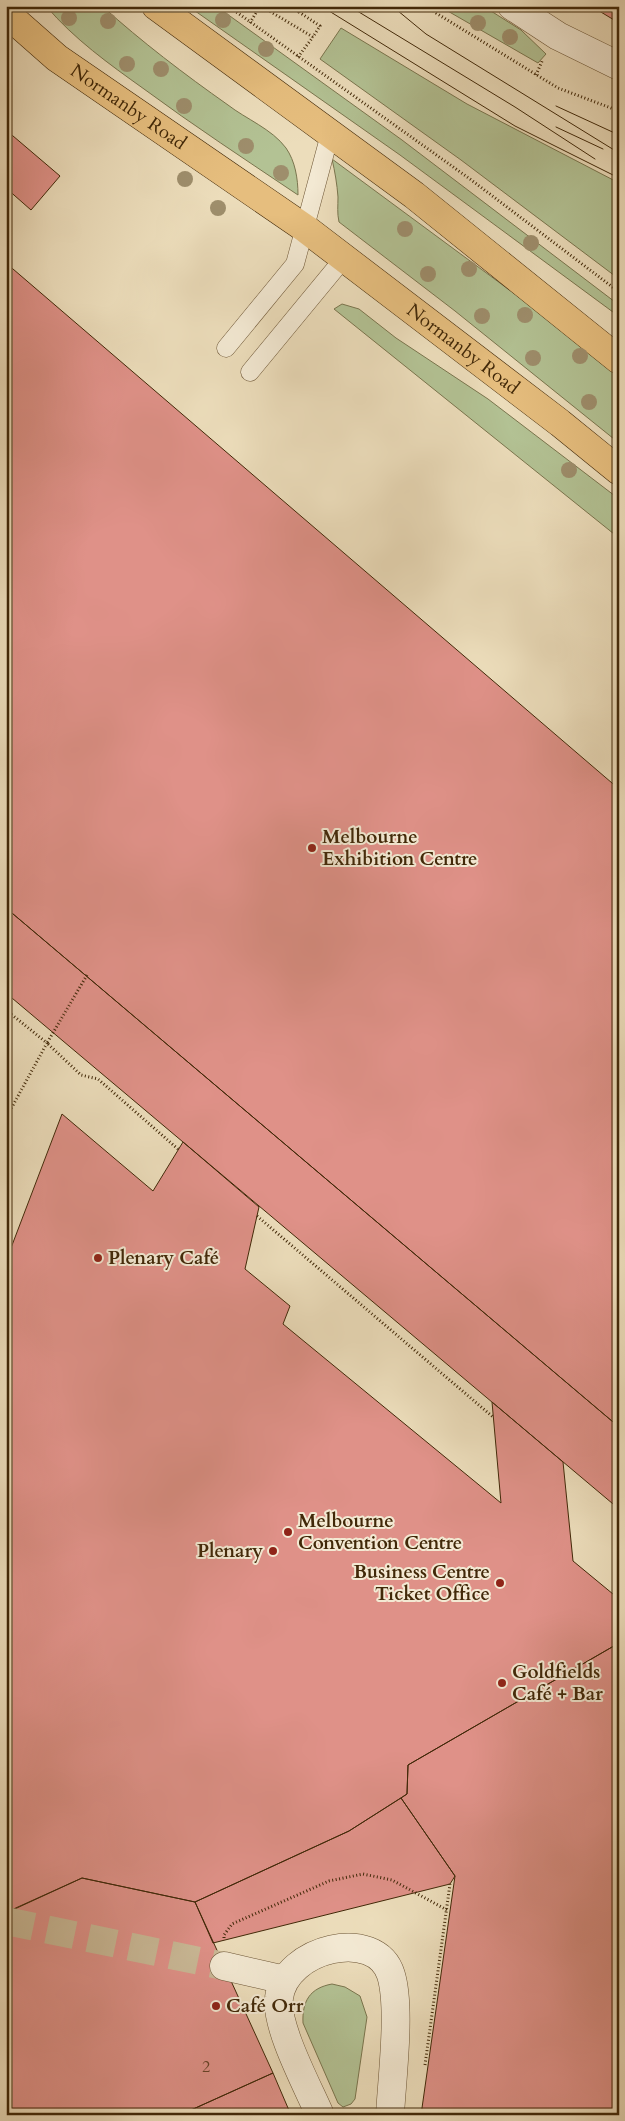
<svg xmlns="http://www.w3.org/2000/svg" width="625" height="2121" viewBox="0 0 625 2121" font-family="Cardo,serif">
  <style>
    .green { fill: #b3c294; stroke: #7a754e }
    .building { fill: #df9188; stroke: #412808 }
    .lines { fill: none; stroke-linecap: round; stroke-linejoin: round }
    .street-tunnel { stroke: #cab997; stroke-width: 28; stroke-dasharray: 28 14; stroke-linecap: butt }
    .lane-casing { stroke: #6c5535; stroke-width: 19 }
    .street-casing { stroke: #6c5535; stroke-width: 29 }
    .primary-casing { stroke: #412808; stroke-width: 29 }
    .path { stroke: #412808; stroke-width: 3; stroke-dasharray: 1 2.5; stroke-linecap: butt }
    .lane { stroke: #f3e9d3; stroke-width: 18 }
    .street { stroke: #f3e9d3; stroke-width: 28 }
    .primary { stroke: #e6be7e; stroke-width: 28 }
    .tram { stroke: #412808; stroke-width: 1 }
    .tree { fill: #9e8e6c }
    .poi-dot { fill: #8f2418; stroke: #f3e9d3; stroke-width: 2 }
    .labels { text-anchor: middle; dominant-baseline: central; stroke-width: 4; stroke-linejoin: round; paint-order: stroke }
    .number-label { font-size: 16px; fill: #684228 }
    .street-label { font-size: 19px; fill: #412808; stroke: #f3e9d3 }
    .poi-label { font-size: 19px; font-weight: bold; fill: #412808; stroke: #f3e9d3; text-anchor: start }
  </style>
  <rect width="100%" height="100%" fill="#ecddbb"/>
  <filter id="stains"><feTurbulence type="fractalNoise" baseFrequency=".004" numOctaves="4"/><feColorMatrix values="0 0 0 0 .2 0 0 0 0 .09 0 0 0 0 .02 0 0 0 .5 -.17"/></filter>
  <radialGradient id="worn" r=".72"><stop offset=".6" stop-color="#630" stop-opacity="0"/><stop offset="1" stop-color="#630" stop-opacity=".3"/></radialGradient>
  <!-- green -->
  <path class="green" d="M46,6h56c40,36 82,68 126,99 18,14 44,24 58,43 9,13 12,30 12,47 -52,-35 -104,-69 -154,-106 -35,-25 -70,-50 -98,-83z
    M188,6h28l186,134 217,165 -2,10 -217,-160z
    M439,6h44l38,24 25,24 -8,9z
    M341,28l126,76 152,79v96l-158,-119 -141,-101z
    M332,159l237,175 50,41v68l-164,-132 -116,-89c-2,-9 -1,-16 -1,-25 -1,-13 -3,-25 -6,-38z
    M342,304l17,5 37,29 92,61 131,100v39l-285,-229z
    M332,1984l13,3 15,9 7,21 -12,82 -4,5 -8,3 -5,-4 -35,-80c-1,-22 7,-35 29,-39z"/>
  <!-- building -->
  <path class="building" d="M591,6h28v17z
    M6,130l54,46 -29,34 -25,-22z
    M6,263l613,526v638l-613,-519z
    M6,908l613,519v82l-613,-516z
    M62,1114l91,77 30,-49 76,65 -14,62 45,37 -7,18 218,179 -9,-101 71,60 10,99 46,38v44l-211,122 -1,29 -58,37 -154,71 -113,-24 -73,33 -3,-7v-643z
    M619,1643v472h-198l34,-239 -54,-78 6,-4 1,-29z
    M401,1798l54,78 -5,8 -237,59 -18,-41 154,-71z
    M82,1878l113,24 78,171 -93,42h-174v-202z
    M273,2073l18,42h-111z"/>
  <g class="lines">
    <!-- street-tunnel -->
    <path class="street-tunnel" d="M6,1921l218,45"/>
    <!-- lane casing -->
    <g class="lane-casing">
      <path id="lane" d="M226,348l69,-84 35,-130
        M250,372l94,-114"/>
    </g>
    <!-- street casing -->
    <g class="street-casing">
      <path id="street" d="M512,6l46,30 61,30
        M224,1966l61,14
        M320,2115c-12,-28 -45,-89 -41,-117 6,-50 97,-72 112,-23 10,33 1,103 -1,140"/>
    </g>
    <!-- primary casing -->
    <g class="primary-casing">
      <g id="primary">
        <path d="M156,6l258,189 205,165"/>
        <path id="s1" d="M6,11l9,10 42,37 249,171 254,194 59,48"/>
      </g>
    </g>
    <!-- path -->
    <path class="path" d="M228,6l242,173 149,113
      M261,6l52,31 7,-11 -21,-14 3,-6
      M289,6l10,6
      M428,6l8,7 122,75 61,23
      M250,23l10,-17
      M298,57l15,-20
      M536,75l7,-16
      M87,975l-40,68 34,32 17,4 81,71
      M6,1010l41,33 -41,75
      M257,1216l236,201
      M224,1938v-3l8,-11 97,-43 34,-7 29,6 55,30
      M425,2065l25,-181"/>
    <!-- lane -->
    <use href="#lane" class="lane"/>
    <!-- street -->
    <use href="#street" class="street"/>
    <!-- primary -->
    <use href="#primary" class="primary"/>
    <!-- tram -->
    <path class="tram" d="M321,6l194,120 104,52
      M349,6l166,101 80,52
      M392,6l34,28 193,119
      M556,106l63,29
      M556,127l47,22"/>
  </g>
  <!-- trees -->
  <g class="tree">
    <circle cx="69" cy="18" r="8"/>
    <circle cx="223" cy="20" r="8"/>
    <circle cx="108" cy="21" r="8"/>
    <circle cx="478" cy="23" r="8"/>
    <circle cx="510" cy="37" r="8"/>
    <circle cx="266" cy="49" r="8"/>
    <circle cx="127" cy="64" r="8"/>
    <circle cx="161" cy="69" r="8"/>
    <circle cx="184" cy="106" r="8"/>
    <circle cx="246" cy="146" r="8"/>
    <circle cx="281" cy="173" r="8"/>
    <circle cx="185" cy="179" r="8"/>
    <circle cx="218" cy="208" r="8"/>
    <circle cx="405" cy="229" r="8"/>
    <circle cx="531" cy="243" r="8"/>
    <circle cx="469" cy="269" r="8"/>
    <circle cx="428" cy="274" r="8"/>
    <circle cx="525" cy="315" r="8"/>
    <circle cx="482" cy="316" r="8"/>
    <circle cx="580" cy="356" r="8"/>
    <circle cx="533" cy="358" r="8"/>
    <circle cx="589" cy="402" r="8"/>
    <circle cx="569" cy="470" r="8"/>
  </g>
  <!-- markers -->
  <g class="poi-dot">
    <circle cx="312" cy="848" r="5"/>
    <circle cx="98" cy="1258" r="5"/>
    <circle cx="288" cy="1532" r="5"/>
    <circle cx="273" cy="1551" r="5"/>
    <circle cx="500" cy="1583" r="5"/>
    <circle cx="502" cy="1683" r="5"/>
    <circle cx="216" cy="2006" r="5"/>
  </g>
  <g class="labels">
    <!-- number labels -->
    <g class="number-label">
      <text x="206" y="2067">2</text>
    </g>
    <!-- street labels -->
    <g class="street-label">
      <text stroke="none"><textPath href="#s1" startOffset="156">Normanby Road</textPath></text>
      <text stroke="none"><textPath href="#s1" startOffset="569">Normanby Road</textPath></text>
    </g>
    <!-- poi labels -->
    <g class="poi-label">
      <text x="322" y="837">Melbourne<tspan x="322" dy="22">Exhibition Centre</tspan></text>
      <text x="108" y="1258">Plenary Café</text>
      <text x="298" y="1521">Melbourne<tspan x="298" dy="22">Convention Centre</tspan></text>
      <text x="263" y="1551" text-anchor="end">Plenary</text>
      <text x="490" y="1572" text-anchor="end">Business Centre<tspan x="490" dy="22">Ticket Office</tspan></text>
      <text x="512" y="1672">Goldfields<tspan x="512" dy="22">Café + Bar</tspan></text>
      <text x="226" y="2006">Café Orr</text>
    </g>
  </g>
  <!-- margin -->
  <rect width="625" height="2121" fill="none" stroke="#ecddbb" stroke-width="25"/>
  <rect x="8" y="8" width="610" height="2106" fill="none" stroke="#412808" stroke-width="2.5"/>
  <rect x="12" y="12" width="600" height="2096" fill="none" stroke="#412808"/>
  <rect width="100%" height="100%" filter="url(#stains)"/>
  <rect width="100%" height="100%" fill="url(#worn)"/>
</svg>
